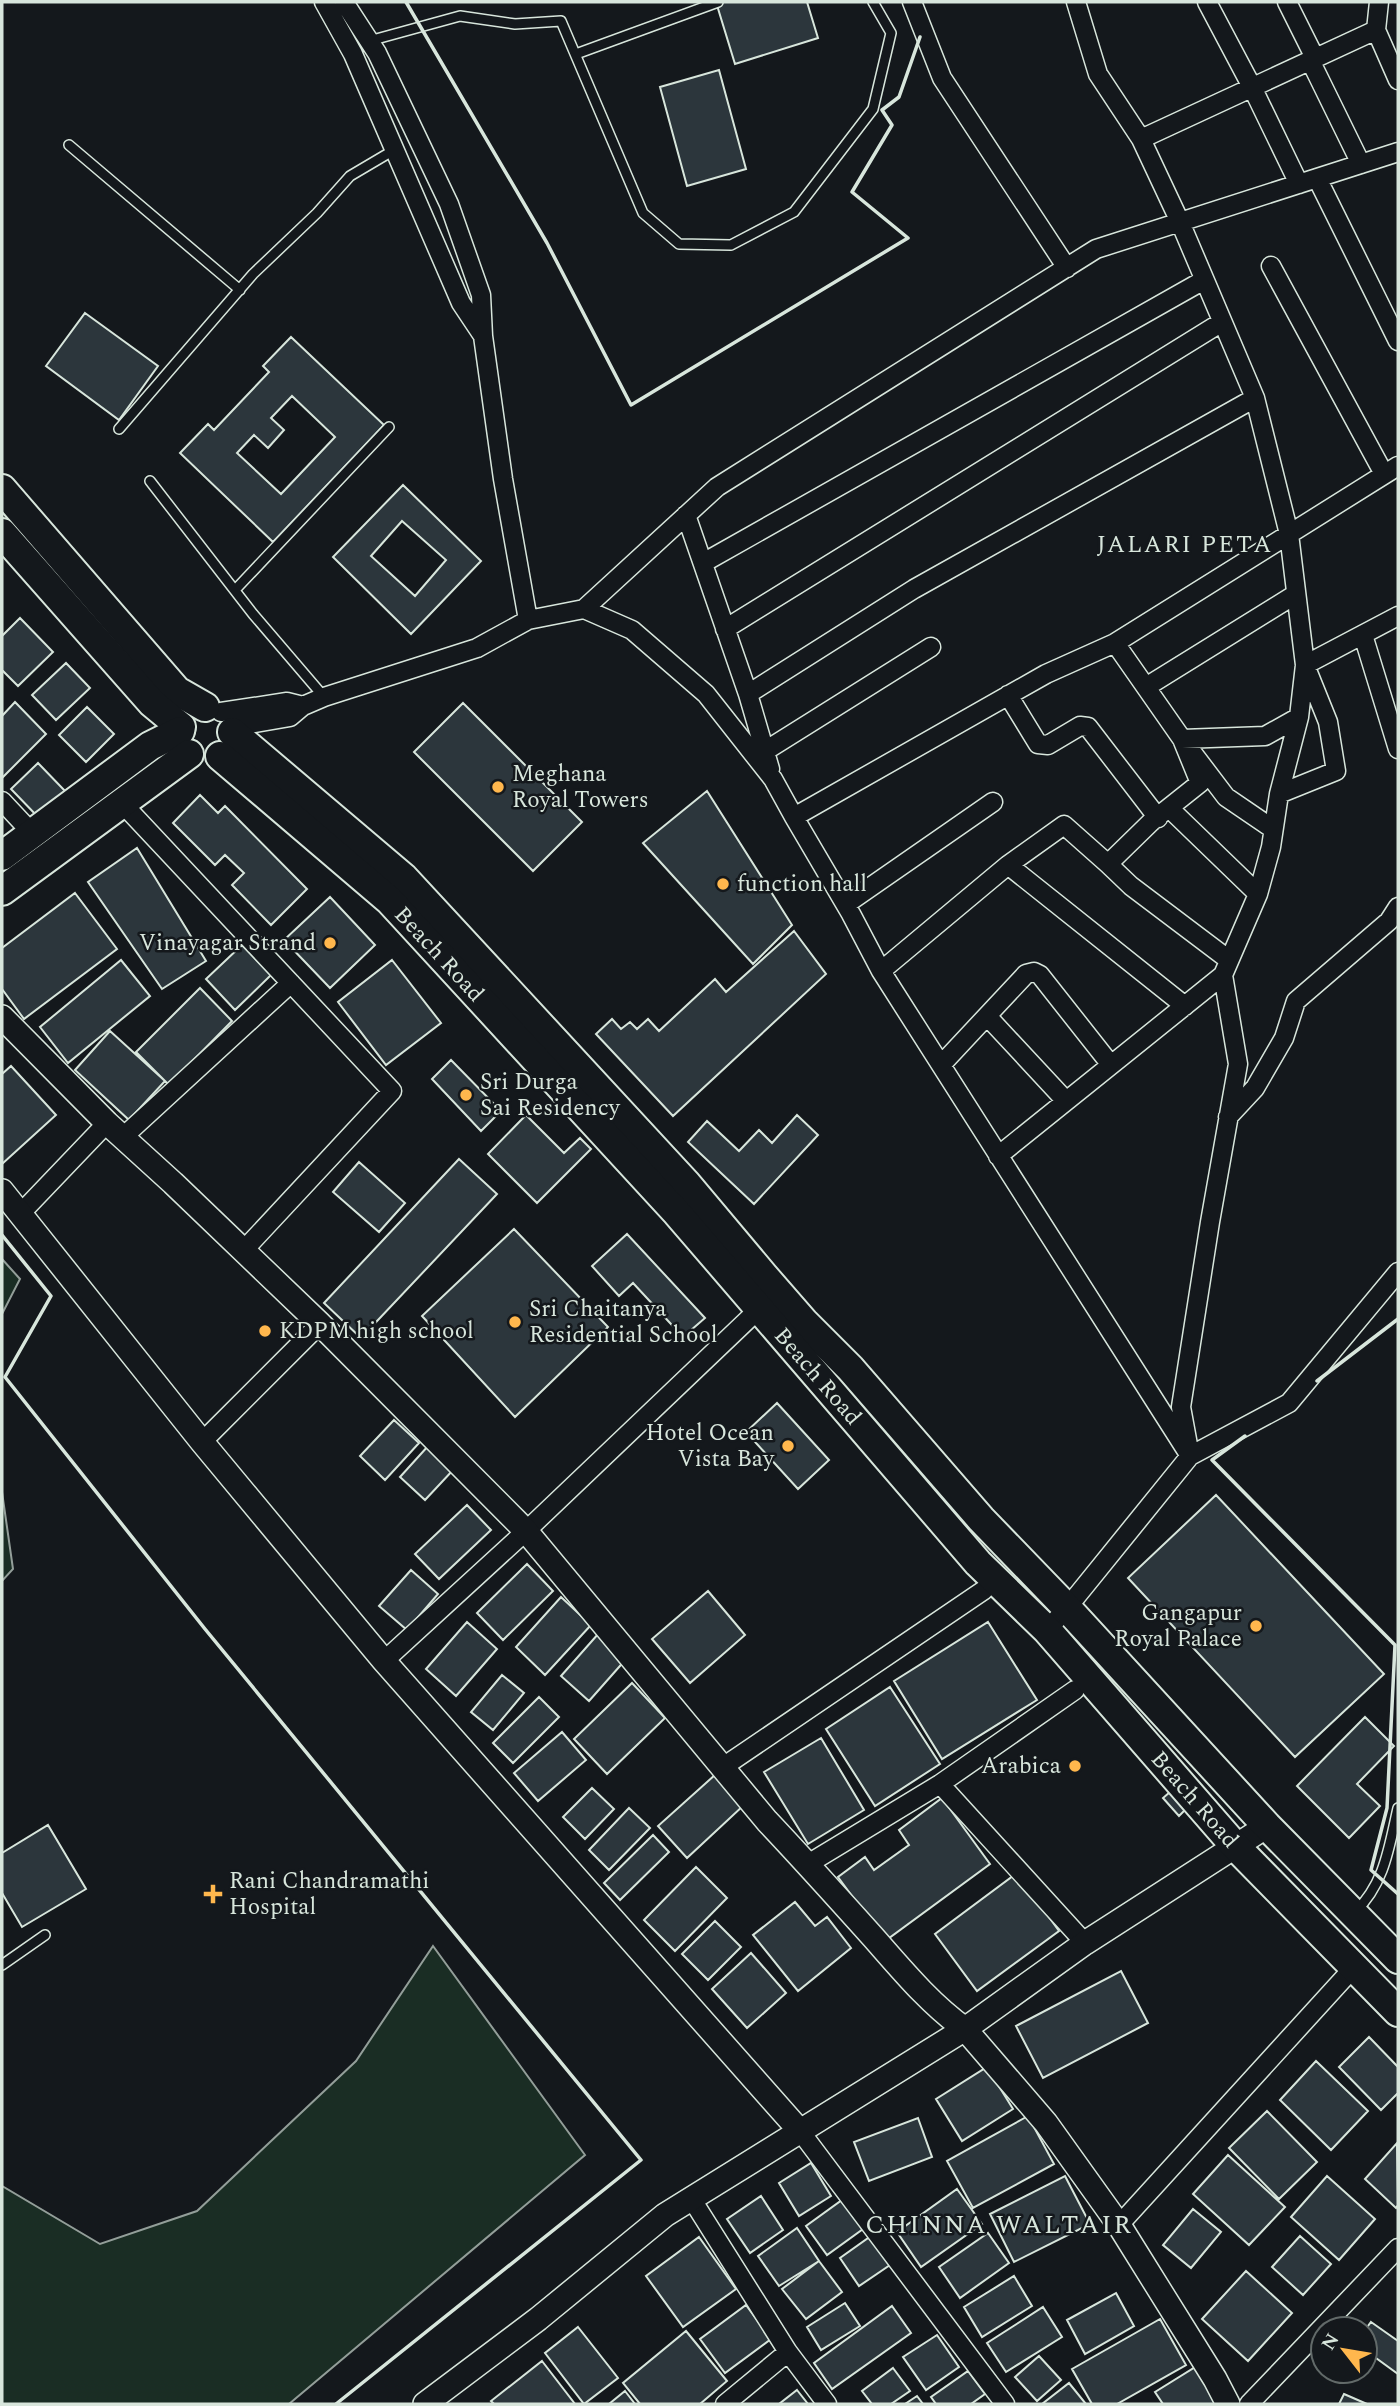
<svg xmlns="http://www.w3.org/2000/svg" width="1400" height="2406" viewBox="0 0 1400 2406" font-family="Spectral,serif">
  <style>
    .green { fill: #1a2d24; stroke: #939e99; stroke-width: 2 }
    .building { fill: #2c363c; stroke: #d8e6dc; stroke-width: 2; fill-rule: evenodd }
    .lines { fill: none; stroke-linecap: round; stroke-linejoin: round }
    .service-casing { stroke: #d8e6dc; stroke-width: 12 }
    .minor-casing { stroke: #d8e6dc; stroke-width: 21 }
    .tertiary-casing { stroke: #d8e6dc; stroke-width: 26 }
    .primary-casing { stroke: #d8e6dc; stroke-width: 32 }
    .service { stroke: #14181c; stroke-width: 9 }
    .minor { stroke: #14181c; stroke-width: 18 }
    .tertiary { stroke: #14181c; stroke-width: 23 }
    .primary { stroke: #14181c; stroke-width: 28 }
    .wall { stroke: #d8e6dc; stroke-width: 3.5 }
    .poi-dot { fill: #ffb74d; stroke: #14181c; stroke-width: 2.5 }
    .labels { text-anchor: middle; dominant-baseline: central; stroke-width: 5; stroke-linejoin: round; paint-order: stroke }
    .poi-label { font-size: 23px; fill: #d8e6dc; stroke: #14181c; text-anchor: start }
    .street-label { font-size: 23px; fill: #d8e6dc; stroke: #14181c }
    .neighbourhood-label { font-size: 24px; letter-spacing: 2px; fill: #d8e6dc; stroke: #14181c }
    .quarter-label { font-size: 26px; letter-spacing: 2px; fill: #d8e6dc; stroke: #14181c }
  </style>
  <rect width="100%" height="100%" fill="#14181c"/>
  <!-- green -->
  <path class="green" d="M2,1259l18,20 -18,35z
    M2,1492l11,77 -11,12z
    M433,1946l152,209 -296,249h-287v-218l98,58 97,-33 159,-150z"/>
  <!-- building -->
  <path class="building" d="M716,2h91l11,36 -83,26z
    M719,70l27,99 -59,17 -27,-99z
    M85,313l73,53 -39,54 -73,-54z
    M291,337l93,88 -111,117 -93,-89 28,-29 6,6 55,-58 -6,-6zM292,396l43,41 -54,57 -44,-41 17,-18 14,13 16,-18 -13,-12z
    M403,485l78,76 -70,73 -78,-77zM402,521l44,39 -31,36 -44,-40z
    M20,618l33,34 -35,34 -16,-16v-34z
    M66,663l24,25 -34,32 -24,-25z
    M15,702l31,32 -44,44v-62z
    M463,703l119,119 -49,49 -119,-119z
    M87,707l27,27 -28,28 -27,-27z
    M38,763l28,29 -27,26 -28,-29z
    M707,791l85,134 -39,39 -110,-121z
    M200,795l18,18 7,-7 82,83 -36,36 -39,-40 12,-12 -19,-18 -10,10 -42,-42z
    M137,848l69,113 -44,28 -74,-107z
    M75,893l42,56 -93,70 -22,-30v-41z
    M330,897l45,48 -45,43 -46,-48z
    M794,931l32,43 -153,142 -77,-82 16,-15 9,10 9,-7 7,7 11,-10 11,12 56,-52 11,13z
    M242,945l29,30 -36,35 -29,-31z
    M121,960l29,36 -82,67 -28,-36z
    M392,960l49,63 -55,42 -48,-63z
    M200,988l32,33 -63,64 -33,-33z
    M110,1031l55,50 -36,39 -54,-50z
    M451,1060l50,51 -20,20 -49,-52z
    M11,1066l45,49 -54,49v-90z
    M526,1115l38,38 16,-15 11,11 -54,54 -49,-49z
    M797,1115l21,20 -64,69 -66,-62 19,-21 32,30 20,-21 13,13z
    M459,1159l38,35 -136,144 -37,-35z
    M359,1162l46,41 -26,29 -46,-40z
    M514,1229l94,98 -93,90 -93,-101z
    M627,1234l78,84 -22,19 -50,-54 -14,13 -27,-30z
    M777,1403l52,57 -31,29 -52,-57z
    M394,1420l25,23 -34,37 -25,-24z
    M429,1445l25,24 -29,31 -25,-23z
    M1216,1495l168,179 -89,83 -167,-179z
    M467,1505l24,25 -52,49 -24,-25z
    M527,1564l26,27 -50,49 -26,-27z
    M411,1570l27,24 -31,36 -28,-24z
    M708,1591l37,44 -55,48 -38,-44z
    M561,1597l30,28 -46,50 -29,-28z
    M467,1622l30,27 -41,47 -30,-27z
    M988,1622l49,78 -95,59 -48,-78z
    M599,1633l28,25 -38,43 -28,-25z
    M502,1675l22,18 -31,37 -22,-18z
    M632,1683l33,35 -58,56 -33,-35z
    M890,1687l50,77 -65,42 -49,-77z
    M539,1697l20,20 -46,46 -20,-20z
    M1365,1717l29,29 -37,38 23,22 -31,32 -52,-52z
    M562,1732l24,28 -48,41 -24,-28z
    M821,1738l43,72 -56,34 -44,-72z
    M716,1774l28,31 -57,53 -29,-32z
    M592,1788l22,21 -29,30 -22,-22z
    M1170,1792l15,18 -6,6 -16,-18z
    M942,1798l48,66 -105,77 -47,-64 27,-20 9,13 35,-25 -10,-15z
    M629,1808l21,20 -41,42 -20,-20z
    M48,1825l38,64 -64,38 -20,-34v-40z
    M653,1835l16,17 -49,48 -16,-17z
    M696,1867l31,31 -52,53 -31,-31z
    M1017,1873l42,58 -82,60 -42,-57z
    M795,1902l20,24 12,-9 24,31 -53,43 -45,-56z
    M715,1921l26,26 -33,33 -26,-26z
    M751,1953l35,40 -39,35 -35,-39z
    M1121,1971l27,52 -105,55 -27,-52z
    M1369,2037l29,30v26l-17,17 -42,-43z
    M1316,2061l52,50 -37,39 -51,-50z
    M987,2067l26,42 -51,32 -26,-42z
    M1267,2111l50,51 -38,37 -50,-51z
    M1028,2116l26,48 -81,44 -26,-47z
    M918,2118l14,39 -63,24 -15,-39z
    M1397,2143l1,62 -2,3 -31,-29z
    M1228,2155l57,52 -36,38 -56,-51z
    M811,2163l20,33 -32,20 -20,-33z
    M1065,2176l25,48 -76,38 -24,-48z
    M1327,2176l48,43 -36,41 -48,-43z
    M957,2189l25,35 -61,43 -24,-35z
    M761,2196l22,34 -33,23 -23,-34z
    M842,2200l21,29 -36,26 -21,-29z
    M1193,2209l28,23 -30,36 -28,-23z
    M797,2228l22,33 -40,25 -21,-30z
    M988,2233l21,30 -49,35 -21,-31z
    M871,2236l19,29 -31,21 -19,-28z
    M1300,2236l31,28 -28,31 -31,-28z
    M699,2237l37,52 -53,38 -37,-51z
    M819,2261l23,31 -36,27 -24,-30z
    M1246,2271l46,42 -44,48 -46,-42z
    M1014,2276l18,30 -50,31 -18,-30z
    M1116,2293l18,33 -49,28 -18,-34z
    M845,2303l15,23 -39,24 -14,-23z
    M746,2305l25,34 -46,34 -25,-34z
    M892,2306l19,27 -79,56 -18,-26z
    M1043,2307l19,30 -56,35 -19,-29z
    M1160,2319l26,46 -69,39h-25l-20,-35z
    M1371,2322l27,19v33l-33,-24v-20z
    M578,2327l40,51 -34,26 -39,-51z
    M686,2331l41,50 -27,23h-60l-17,-21z
    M937,2335l22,32 -33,23 -23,-33z
    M1039,2356l22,24 -24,21 -22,-24z
    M542,2361l33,43h-81l-3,-3z
    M1197,2366l19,38h-53l-8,-12z
    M893,2368l17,23 -19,13h-19l-10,-13z
    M968,2371l17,23 -14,10h-35l-5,-7z
    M1069,2383l17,21h-44z
    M797,2390l11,14h-29z
    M625,2391l10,13h-26z
    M1344,2394l23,10h-28z
    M917,2396l6,8h-18z"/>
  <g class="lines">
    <!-- service casing -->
    <g class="service-casing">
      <path id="service" d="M369,41l91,-25 55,8 46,-3 82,192 36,31 52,1 63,-33 79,-103 18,-76 -18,-31
        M576,54l142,-52
        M69,145l171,145
        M119,429l134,-155 64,-61 33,-37 44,-26
        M150,481l103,133 71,83
        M235,590l154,-163
        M1355,1912c30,-29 34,-65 43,-104
        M2,1965l43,-30"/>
    </g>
    <!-- minor casing -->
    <g class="minor-casing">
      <path id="minor" d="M324,2l29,52 108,249 22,33
        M344,2l33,51 72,151 32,91 2,41 20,143 25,141
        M912,2l30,76 125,190
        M1076,2l22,72 43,65 39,83 75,176 34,136 16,131 23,57 8,49 -57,23
        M1207,2l45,85 47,97
        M1287,2l28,56
        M1376,30l22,50
        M1310,60l51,104
        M1141,139l235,-109 3,-28
        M1317,178l81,163
        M1271,266l113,208
        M686,515l62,179
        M703,563l501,-283
        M584,609l133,-122 379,-238 302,-97
        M725,629l497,-307
        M1363,635l35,114
        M1115,643l67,96 44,58 47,32
        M1146,687l150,-93
        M1008,695l30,49 10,1 32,-19 8,1 70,91
        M221,712l66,-10 16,4
        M232,727l58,-10 13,-11 21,-9 153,-49 51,-28 56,-11 48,21 74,64 67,85 21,38 57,97 30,57 309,485 -123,152 -20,22
        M765,751l166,-104
        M770,769l-22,-75 166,-105 341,-191
        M2,801l30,32
        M122,803l270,288 -149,160
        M1169,808l89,86
        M794,817l252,-143 69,-31 283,-177
        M1108,864l23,22 98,74
        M1008,865l177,141
        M846,904l147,-102
        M881,971l127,-106 56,-40 44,39 43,-42 49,-39 -18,-44 83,-3 34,-19
        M1223,975l35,-81 13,-47 8,-53 20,-77 6,-52 93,-49
        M987,1016l79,85
        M941,1065l85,-91 8,-2 6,3 71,90
        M1228,1117l27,-29 29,-50 12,-37 93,-80 9,-14
        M123,1137l168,-154
        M998,1156l225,-181 15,89 -28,158 -29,185 9,49 99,-53 109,-131
        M21,1213l86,-90
        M202,1442l118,-118
        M384,1661l142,-130 234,-223
        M723,1767l261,-177
        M940,1784l145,159
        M808,1864l132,-80 135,-94
        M800,2131l205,273
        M691,2198l97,154 39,52
        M1119,2225l236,-259
        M725,2404l63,-52
        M1249,2404l149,-156"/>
    </g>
    <!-- tertiary casing -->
    <g class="tertiary-casing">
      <path id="tertiary" d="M2,1017l105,106 66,60 147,141 206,207 241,290c36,38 71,77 106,116 29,33 57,67 92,92l81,94 73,102 96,154 13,25
        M2,1191l200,251 182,219 416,470
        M425,2404l113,-85 127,-104 300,-186 120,-86 182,-117"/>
    </g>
    <!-- primary casing -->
    <g class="primary-casing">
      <g id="primary">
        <path d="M2,489l175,202 28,16"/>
        <path d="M2,533l150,170 29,24"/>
        <path d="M232,732l172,146 282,305 78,93 40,46 46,46 131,151 86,89 200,218 131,133"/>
        <path id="s1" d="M220,756l169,144 288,313 301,350 69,67 188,216 163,166"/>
        <path d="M2,856l148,-110 30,-15"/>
        <path d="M2,891l187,-137"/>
      </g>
    </g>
    <!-- service -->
    <use href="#service" class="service"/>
    <!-- minor -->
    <use href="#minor" class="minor"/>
    <!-- tertiary -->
    <use href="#tertiary" class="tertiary"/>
    <!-- primary -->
    <use href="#primary" class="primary"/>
    <!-- wall -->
    <path class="wall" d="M406,2l141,241 84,162 277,-167 -56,-46 40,-67 -10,-15 17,-13 21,-60
      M2,1235l49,61 -46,81 200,252 436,531 -305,244
      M1317,1381l81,-62
      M1245,1436l-33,24 183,185 -8,163 -16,62 27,24"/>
  </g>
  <!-- markers -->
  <g class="poi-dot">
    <circle cx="498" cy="787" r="7"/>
    <circle cx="723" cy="884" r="7"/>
    <circle cx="330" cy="943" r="7"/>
    <circle cx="466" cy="1095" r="7"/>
    <circle cx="515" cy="1322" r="7"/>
    <circle cx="265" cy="1331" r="7"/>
    <circle cx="788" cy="1446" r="7"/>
    <circle cx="1256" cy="1626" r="7"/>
    <circle cx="1075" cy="1766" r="7"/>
    <path d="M209.5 1883.5h7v7h7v7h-7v7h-7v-7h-7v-7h7z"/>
  </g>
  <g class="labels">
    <!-- poi labels -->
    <g class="poi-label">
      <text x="512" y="774">Meghana<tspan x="512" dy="26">Royal Towers</tspan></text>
      <text x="737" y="884">function hall</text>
      <text x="316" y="943" text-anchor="end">Vinayagar Strand</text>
      <text x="480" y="1082">Sri Durga<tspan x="480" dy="26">Sai Residency</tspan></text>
      <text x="529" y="1309">Sri Chaitanya<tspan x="529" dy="26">Residential School</tspan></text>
      <text x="279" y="1331">KDPM high school</text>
      <text x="774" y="1433" text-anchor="end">Hotel Ocean<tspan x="774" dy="26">Vista Bay</tspan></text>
      <text x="1242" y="1613" text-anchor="end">Gangapur<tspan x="1242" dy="26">Royal Palace</tspan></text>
      <text x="1061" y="1766" text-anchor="end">Arabica</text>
      <text x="229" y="1881">Rani Chandramathi<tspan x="229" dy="26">Hospital</tspan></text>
    </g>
    <!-- street labels -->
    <g class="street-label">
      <text stroke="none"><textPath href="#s1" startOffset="296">Beach Road</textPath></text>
      <text stroke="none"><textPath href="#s1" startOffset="863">Beach Road</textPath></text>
      <text stroke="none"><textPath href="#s1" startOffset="1430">Beach Road</textPath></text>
    </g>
    <!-- neighbourhood labels -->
    <g class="neighbourhood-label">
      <text x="1185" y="545">JALARI PETA</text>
    </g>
    <!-- quarter labels -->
    <g class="quarter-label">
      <text x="999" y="2225">CHINNA WALTAIR</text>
    </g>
  </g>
  <!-- border -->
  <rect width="1400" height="2406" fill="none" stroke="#d8e6dc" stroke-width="7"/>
  <!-- north arrow -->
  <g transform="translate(1344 2350) rotate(301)"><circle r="33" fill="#14181c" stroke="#626a69" stroke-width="2"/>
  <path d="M0-5L12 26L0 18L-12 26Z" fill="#ffb74d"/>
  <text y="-10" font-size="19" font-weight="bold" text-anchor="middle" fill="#d8e6dc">N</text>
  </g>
</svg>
